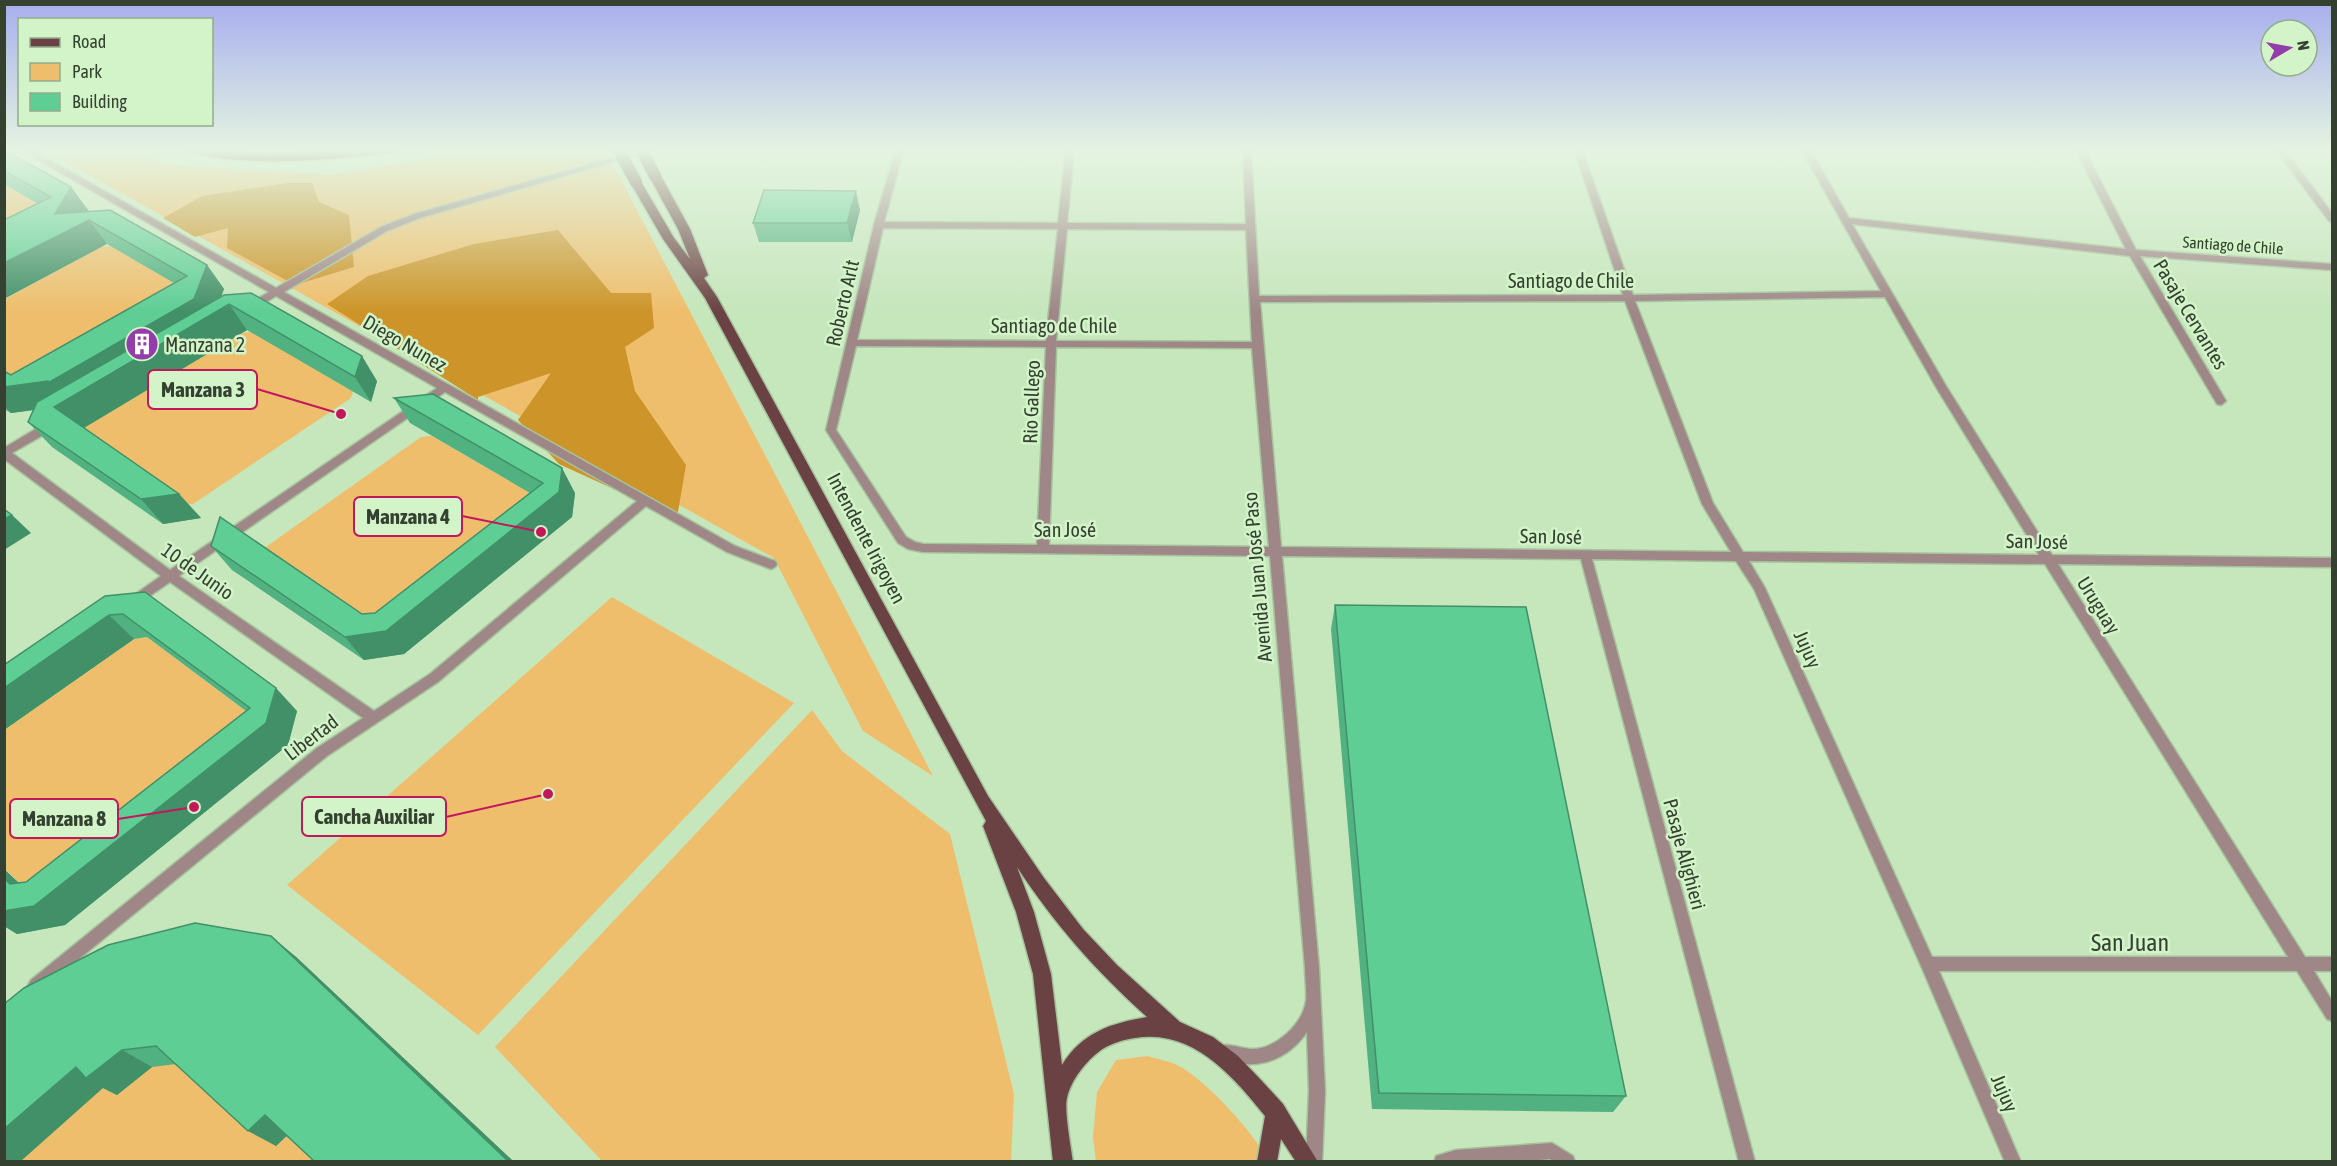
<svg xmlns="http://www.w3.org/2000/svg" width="2337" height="1166" viewBox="0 0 2337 1166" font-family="'Asap Condensed',sans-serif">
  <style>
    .green { fill: #efbe6c }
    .forest { fill: #cd9529 }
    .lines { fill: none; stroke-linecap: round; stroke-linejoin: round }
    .service-casing { stroke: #a6c29d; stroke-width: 3 }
    .minor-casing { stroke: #a6c29d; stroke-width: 3 }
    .primary-casing { stroke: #a6c29d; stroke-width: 3 }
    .motorway-casing { stroke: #a6c29d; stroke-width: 3 }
    .service { fill: #9f8787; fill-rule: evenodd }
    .minor { fill: #9f8787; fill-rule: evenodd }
    .primary { fill: #6a4243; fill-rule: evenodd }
    .motorway { fill: #572a2c; fill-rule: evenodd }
    .primary-bridge-casing { stroke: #a6c29d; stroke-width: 14; stroke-linecap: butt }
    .primary-bridge { stroke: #6a4243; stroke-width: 12 }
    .wall { fill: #51b180 }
    .shaded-wall { fill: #429068 }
    .building { fill: #5ece95; stroke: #429068; stroke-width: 1.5 }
    .labels { text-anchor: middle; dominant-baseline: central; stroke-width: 5; stroke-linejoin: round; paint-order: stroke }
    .far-street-label { font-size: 16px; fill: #344130; stroke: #d3f4c9 }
    .street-label { font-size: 20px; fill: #344130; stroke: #d3f4c9 }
    .poi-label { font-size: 20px; fill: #344130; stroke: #d3f4c9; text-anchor: start }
    .near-street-label { font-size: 24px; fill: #344130; stroke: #d3f4c9 }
    .leader { fill: none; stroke: #c2185b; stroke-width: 2 }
    .callout-dot { fill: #c2185b; stroke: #d3f4c9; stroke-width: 2 }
    .callout { fill: #d3f4c9; stroke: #c2185b; stroke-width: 2 }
    .callout-label { font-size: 21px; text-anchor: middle; font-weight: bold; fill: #344130 }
  </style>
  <rect width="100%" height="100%" fill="#c6e6bc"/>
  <!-- green -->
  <path class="green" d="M43,149h90l33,16 166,10 157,-26h110l18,23 316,604 -70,-45 -89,-173z
    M5,184l61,36 -61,35z
    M111,246l90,52 -196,82v-81l96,-52z
    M252,332l101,59 -2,7 -158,106 -12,1 -99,-76 159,-96z
    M432,436l119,69 -158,132 -130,-88 158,-112z
    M612,597l182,106 -316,332 -191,-150z
    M147,637l120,90 -226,177 -36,-35 -1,-139 130,-91z
    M812,710l30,41 108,83 64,260 -3,67h-409l-107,-114z
    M295,956l218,205 -508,1v-113z
    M1147,1056c10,3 23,5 32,10 28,15 76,68 90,96h-173l-3,-25 4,-45 19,-32z"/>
  <!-- forest -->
  <path class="forest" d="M288,183h24l7,19 30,13 5,52 -59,18 -68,-37 1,-20 -33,9 -32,-19 39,-22z
    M558,230l53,63h40l3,35 -29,19 10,44 51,74 -9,53 -118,-54 -41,-44 33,-47 -73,24v3l-151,-96 41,-28 106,-32z"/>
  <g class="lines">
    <!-- service casing -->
    <g class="service-casing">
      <path id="service" d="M1552,1143l21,13 2,6h-22l-3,-3 -31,3h-85l2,-6 20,-6z"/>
    </g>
    <!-- minor casing -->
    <g class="minor-casing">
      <path id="minor" d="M19,149h11l246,139 105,-61 33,-13 229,-65h15l-238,69 -33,13 -103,61 451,254 40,15 2,3 -2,3 -4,2 -44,-17 -81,-46 -208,176 -111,74 -286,234 -5,2 -5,-2 -3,-5 3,-5 286,-232 46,-30 -193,-136 -32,22h-8l-2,-3 2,-3 31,-22 -157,-117v-11l45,-27h8l1,3 -1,3 -45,26 158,117 267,-182 -161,-92 -21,13h-8v-4l22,-13zM445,392l192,109 -207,173 -56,37 -195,-135z
        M896,149h8l-20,73 174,1 8,-74h8l-7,74 179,1 -3,-75h8l8,147 364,-1 -49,-146h8l51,146 248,-4 -80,-142h9l39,69 277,31 -51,-100h9l52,101 196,14v6l-192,-14 86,145 -5,4 -4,-1 -87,-148 -278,-32 94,162 106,169 280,3v9l-274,-3 247,393h27v14h-18l18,30v20l-5,-2 -30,-48h-358l82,191h-16l-83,-194 -168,-379 -18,-28 -144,-2 163,603h-16l-158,-603 -299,-3 37,412 6,123 -3,71h-16l3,-71 -2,-59c-22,32 -57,40 -92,25l-3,-5 3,-5c10,-5 24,1 36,2 24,1 52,-25 55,-48 1,-11 -1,-22 -1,-33l-35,-412 -347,-4 -15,-3 -10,-6 -72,-113 48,-205zM883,228l175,1 -12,112 -189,-1zM1067,229l179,1 6,112 -196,-1zM1885,297l51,90 103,168 -296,-3 -30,-49 -78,-202zM1625,301l77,203 29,48 -450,-5 -21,-245zM856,346l190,1 -9,198 -114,-1 -8,-2 -9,-5 -70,-107zM1056,347l196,1 17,199 -220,-2zM1749,561l296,3 243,393h-356l-167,-369z
        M2275,149h9l48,64v9l-3,-1z"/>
    </g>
    <!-- primary casing -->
    <g class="primary-casing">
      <path id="primary" d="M655,173l6,3 29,53 18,46 -4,3 13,19 271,499 56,82 39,51 34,36 63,57 33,15 25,19 23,24 22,24 35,58h-22l-15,-23 -4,23h-20l8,-46c-32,-40 -73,-88 -130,-78 -13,2 -23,5 -34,12 -15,11 -30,30 -34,48 -3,12 4,49 6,64h-20l-20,-188 -17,-62 -33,-86 3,-5 -281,-523 -42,-59 -33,-57 6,-3 4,1 34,58 16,21 -12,-30 -29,-53zM1017,867c39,59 78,103 130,150 -35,6 -65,15 -85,48l-11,-91 -17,-62z"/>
    </g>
    <!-- motorway casing -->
    <g class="motorway-casing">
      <path id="motorway" d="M185,149l81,4 132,-4 -6,4c-68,7 -138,15 -206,-1z"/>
    </g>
    <!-- service -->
    <use href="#service" class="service"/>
    <!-- minor -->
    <use href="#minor" class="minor"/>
    <!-- primary -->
    <use href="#primary" class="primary"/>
    <!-- motorway -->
    <use href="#motorway" class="motorway"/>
    <!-- primary-bridge casing -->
    <g class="primary-bridge-casing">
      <path id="primary-bridge" d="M618,149l18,33
        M641,149l14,27"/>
    </g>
    <!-- primary-bridge -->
    <use href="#primary-bridge" class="primary-bridge"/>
  </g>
  <!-- wall -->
  <path class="wall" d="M4,150l67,37 18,24 118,54 17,24 -3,8 156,84 -6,21 -124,-72 -163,98 95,66 22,24 -38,6 -111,-77 -24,-25 6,-12 -23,3 -7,-4v-38l7,4 163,-92 -170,-99z
    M860,210l-8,32h-93l-6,-19z
    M394,398l181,95 -3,24 -168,137 -40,6 -132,-90 -21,-24 151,68 13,-1 155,-120 -120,-70z
    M105,596l192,115 -9,34 -223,180 -48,9 -13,-8v-57l15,14 7,-1 220,-171 -99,-74 -13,2 -130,91z
    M1335,605l291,491 -13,16 -241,-3 -41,-480z
    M295,956l218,205h-199l-28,-25 -10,10 -100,-82 -24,3 -35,28 -14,-7 -99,-84z"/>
  <!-- shaded-wall -->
  <path class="shaded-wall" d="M71,187l18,25v8l18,24 -103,55v-36l51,-49z
    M856,191l4,19 -8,32 -5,-19z
    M207,265l17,24 -9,24 14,-9 18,26 -170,102 -22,-25 -44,6 -7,-7v-19z
    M362,356l15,25 -6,21 -16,-25z
    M562,468l13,25 -3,24 -168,137 -40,6 -19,-23z
    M179,494l22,24 -38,6 -22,-25z
    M12,515l19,18 -27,17v-31z
    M109,615l25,24 -130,91v-42z
    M276,688l21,23 -9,34 -223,180 -48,9 -13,-8v-15l6,-27 -6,-6v-9l35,33z
    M271,936l24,20 218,205h-5z
    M122,1050l30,17 -35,28 -14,-7 -82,73h-17v-32l72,-62z
    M265,1115l27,16 -16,15 -28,-15z"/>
  <!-- building -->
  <path class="building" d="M4,150l67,37 -16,27 55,-4 97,55 -13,34 -146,84v-2l-44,6v-16l7,4 176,-99 -98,-56 -85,43v-43l47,-23 -47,-26z
    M764,190l92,1 -9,32h-94z
    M251,293l111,63 -7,21 -126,-73 -175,103 125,87 -38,5 -113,-77 9,-20 187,-107z
    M433,394l129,74 -3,24 -173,139 -41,6 -134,-91 9,-29 142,97 13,-1 168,-130 -149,-85z
    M4,509l8,6 -8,4z
    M145,592l131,96 -10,35 -232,183 -30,5v-33l6,6 16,-2 224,-174 -127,-94 -14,1 -105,73v-23l101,-69z
    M1335,605l191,2 100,489 -247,-3z
    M195,923l76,13 237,225h-194l-49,-46 -17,16 -92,-85 -34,4 -36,28 -10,-11 -72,62v-125l20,-16 84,-43z"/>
  <!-- sky -->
  <linearGradient id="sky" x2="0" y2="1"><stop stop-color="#a7aeee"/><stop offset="0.48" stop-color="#e5f4e1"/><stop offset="1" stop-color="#e5f4e1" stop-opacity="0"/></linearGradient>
  <rect width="2337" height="312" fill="url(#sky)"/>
  <!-- icons -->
  <defs>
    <g id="building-disc" transform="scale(1.725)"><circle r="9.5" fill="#933daa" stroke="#d3f4c9"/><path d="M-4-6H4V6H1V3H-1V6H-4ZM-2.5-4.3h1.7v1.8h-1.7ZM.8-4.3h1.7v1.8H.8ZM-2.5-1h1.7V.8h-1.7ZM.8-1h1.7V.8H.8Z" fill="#fff"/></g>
  </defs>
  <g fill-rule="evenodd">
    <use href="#building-disc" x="142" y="344"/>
  </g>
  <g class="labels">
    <!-- far-street labels -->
    <g class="far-street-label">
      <text transform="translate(2233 245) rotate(4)">Santiago de Chile</text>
    </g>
    <!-- street labels -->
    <g class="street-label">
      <text x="1571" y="280">Santiago de Chile</text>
      <text transform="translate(842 303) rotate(-77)">Roberto Arlt</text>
      <text transform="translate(2191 314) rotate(59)">Pasaje Cervantes</text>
      <text x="1054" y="325">Santiago de Chile</text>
      <text transform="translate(405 343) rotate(30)">Diego Nunez</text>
      <text transform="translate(1031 402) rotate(-88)">Rio Gallego</text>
      <text x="1065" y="529">San José</text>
      <text transform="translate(1551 536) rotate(1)">San José</text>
      <text transform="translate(867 538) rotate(62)">Intendente Irigoyen</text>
      <text transform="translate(2037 541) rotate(1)">San José</text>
      <text transform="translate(198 571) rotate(35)">10 de Junio</text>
      <text transform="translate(1257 577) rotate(-95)">Avenida Juan José Paso</text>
      <text transform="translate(2099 605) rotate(58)">Uruguay</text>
      <text transform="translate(1808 649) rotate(66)">Jujuy</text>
      <text transform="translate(311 737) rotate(-37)">Libertad</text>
      <text transform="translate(1685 854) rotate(75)">Pasaje Alighieri</text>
      <text transform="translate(2005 1093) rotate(67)">Jujuy</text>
    </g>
    <!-- poi labels -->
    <g class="poi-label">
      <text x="165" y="344">Manzana 2</text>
    </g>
    <!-- near-street labels -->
    <g class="near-street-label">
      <text x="2130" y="942">San Juan</text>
    </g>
  </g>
  <!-- callouts -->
  <path class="leader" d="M341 414L257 389M541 532L462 516M548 794L446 817M194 807L118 819"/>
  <g class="callout-dot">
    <circle cx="341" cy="414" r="6"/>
    <circle cx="541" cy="532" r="6"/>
    <circle cx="548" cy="794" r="6"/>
    <circle cx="194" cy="807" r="6"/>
  </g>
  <g class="callout">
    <rect x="148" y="370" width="109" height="39" rx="6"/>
    <rect x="354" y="497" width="108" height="39" rx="6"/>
    <rect x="302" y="797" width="144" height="39" rx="6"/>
    <rect x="10" y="799" width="108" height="39" rx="6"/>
  </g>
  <g class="callout-label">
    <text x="203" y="397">Manzana 3</text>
    <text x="408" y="524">Manzana 4</text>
    <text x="374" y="824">Cancha Auxiliar</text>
    <text x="64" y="826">Manzana 8</text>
  </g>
  <!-- border -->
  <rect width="2337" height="1166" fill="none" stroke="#344130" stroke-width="12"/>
  <!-- legend -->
  <rect x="18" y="18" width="195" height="108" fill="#d3f4c9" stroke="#93ac8c" stroke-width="1.5"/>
  <rect x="30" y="38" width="30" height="9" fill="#6a4243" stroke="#93ac8c" stroke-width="1.5"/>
  <text x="72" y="48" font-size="18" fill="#344130">Road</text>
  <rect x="30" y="63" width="30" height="18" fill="#efbe6c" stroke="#93ac8c" stroke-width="1.5"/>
  <text x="72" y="78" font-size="18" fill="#344130">Park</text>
  <rect x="30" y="93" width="30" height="18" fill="#5ece95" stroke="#93ac8c" stroke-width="1.5"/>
  <text x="72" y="108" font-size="18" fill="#344130">Building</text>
  <!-- north arrow -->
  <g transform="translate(2289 48) rotate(80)"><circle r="28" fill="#d3f4c9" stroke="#93ac8c" stroke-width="1.5"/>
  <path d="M0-4.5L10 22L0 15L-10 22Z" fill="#933daa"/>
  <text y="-9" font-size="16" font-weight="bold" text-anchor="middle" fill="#344130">N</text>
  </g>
</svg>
